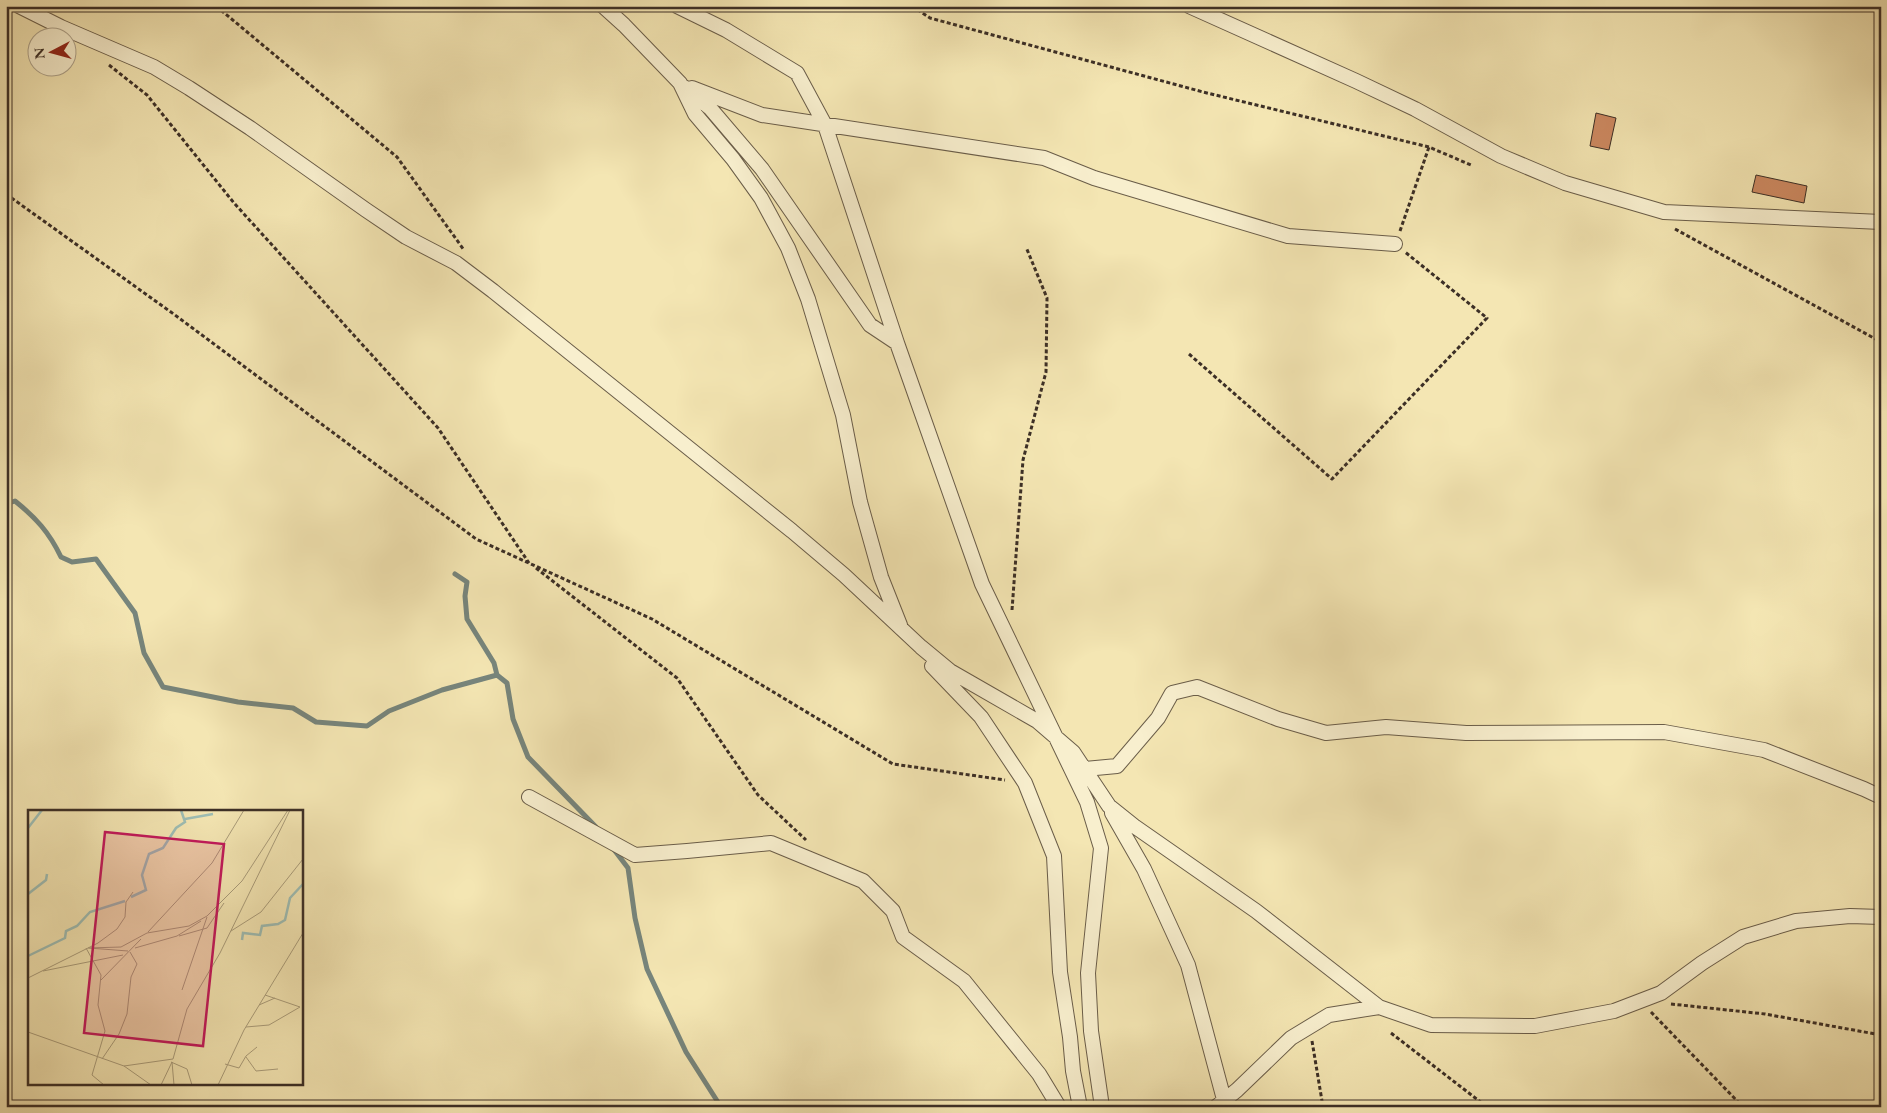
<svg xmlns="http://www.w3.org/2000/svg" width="1887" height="1113" viewBox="0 0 1887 1113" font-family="'EB Garamond',serif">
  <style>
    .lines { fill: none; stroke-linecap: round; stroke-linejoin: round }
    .stream { stroke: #77857c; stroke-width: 5 }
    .building { fill: #cc8961; stroke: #3c2f26 }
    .minor-casing { stroke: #6a5d49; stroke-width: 16 }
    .path { stroke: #3c2f26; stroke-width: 3; stroke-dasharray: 4 2.5; stroke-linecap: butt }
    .minor { stroke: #f8efce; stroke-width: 14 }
    .inset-river { fill: none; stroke: #9ebeb5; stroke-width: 2.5 }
    .inset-road { fill: none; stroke: #aa9d7b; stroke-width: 1 }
    .view { fill: #c2185b; fill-opacity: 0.15; stroke: #c2185b; stroke-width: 2.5 }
    .inset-edge { fill: none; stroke: #3c2f26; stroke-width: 2.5 }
  </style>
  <rect width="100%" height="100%" fill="#f4e6b3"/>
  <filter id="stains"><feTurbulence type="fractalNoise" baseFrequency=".004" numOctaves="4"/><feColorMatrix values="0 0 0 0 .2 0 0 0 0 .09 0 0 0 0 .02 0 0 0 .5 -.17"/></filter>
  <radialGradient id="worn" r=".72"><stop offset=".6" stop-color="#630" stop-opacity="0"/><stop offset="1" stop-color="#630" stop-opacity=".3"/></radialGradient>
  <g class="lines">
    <!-- stream -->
    <path class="stream" d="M6,504l9,-3c21,17 34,31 46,56l11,5 24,-3 39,54 9,40 19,34 75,15 55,6 23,14 51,4 22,-15 53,-21 55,-15 10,8 6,36 15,38 68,70
      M455,574l12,8 -2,14 2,23 27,44 3,12
      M612,847l16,21 7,50 12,51 39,83 35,55"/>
  </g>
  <!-- building -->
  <path class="building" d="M1596,113l20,5 -7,32 -19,-4z
    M1756,175l51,11 -3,17 -52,-11z"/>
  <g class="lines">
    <!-- minor casing -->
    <g class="minor-casing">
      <path id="minor" d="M19,6l42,21 93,40 35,21 61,40 116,82 40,27 50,26 37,28 299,240 52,44 77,72 29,24 87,50 36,31 36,54 25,20 122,85 123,96
        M603,6l21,19 56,58 15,31 38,45 28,39 27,50 20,51 35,116 17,87 21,75 19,48
        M677,6l49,24 71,43 28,52 72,218
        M1189,6l167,75 59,28 86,47 64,27 99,29 217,10
        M684,87l26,21 52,61 108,156 27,18 85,241 105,218 14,46 -13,125 3,58 11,76
        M692,88l70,27 282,43 50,20 194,58 107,8
        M932,666l49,51 44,66 29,73 6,116 10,65 3,34 7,36
        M1085,769l32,-3 41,-48 14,-25 25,-6 81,32 48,14 60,-6 80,6 198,-1 100,18 100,39 17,8
        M529,797l106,58 52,-4 84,-8 92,38 30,30 10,26 61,44 75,93 20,33
        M1112,813l32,56 44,96 38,142
        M1216,1107l21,-17 54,-52 38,-23 50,-8 52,18 104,1 79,-15 47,-18 41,-30 41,-26 53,-16 54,-5 31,1"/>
    </g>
    <!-- path -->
    <path class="path" d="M216,6l181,151 67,93
      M912,6l18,12 273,74 226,55 42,18
      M109,65l38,30 87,108 204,225 91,135
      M6,194l169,121 301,224 176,80 241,145 112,16
      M1675,229l206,113
      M1400,231l29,-84
      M1189,354l143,125 155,-161 -82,-66
      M536,568l141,110 81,117 48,45
      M1012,610l11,-150 23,-88 1,-74 -21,-51
      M1671,1004l94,10 116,21
      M1651,1012l92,95
      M1391,1033l96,74
      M1312,1041l11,66"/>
    <!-- minor -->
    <use href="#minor" class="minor"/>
  </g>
  <!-- overview -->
  <g transform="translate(28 810)">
    <rect width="275" height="275" fill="#f4e6b3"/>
    <path class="inset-river" d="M157,9l28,-5M0,18l14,-18M0,84l18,-14 1,-6M103,87l15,-7 -4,-15 7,-21 14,-6 13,-20 9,-6 -4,-12M214,130l1,-7 17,2 2,-9 16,-2 7,-4 5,-22 13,-14M0,146l37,-18 1,-7 11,-5 13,-14 35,-11"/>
    <path class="inset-road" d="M203,121l30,-19 42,-53M120,122l64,-69 32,-53M151,126l28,-8 17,-25M58,138l15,27 -3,30 7,26 -13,44 12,10M60,138l33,-1 26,-14 42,-7 18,-10 35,-35 46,-71M61,138l39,3M107,138l42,-12 24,-15M15,161l80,-16M0,168l70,-35 19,-14 8,-12 1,-15 7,-10M73,170l40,-41M154,180l25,-73M231,195l16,-7M218,217l23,-2 31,-18 -35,-12M0,222l96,34 27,19M218,247l10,14 22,-2M74,249l17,-25 8,-20 4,-37 6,-13 -7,-12M143,252l16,7 5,16M197,254l14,4 7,-12 11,-9M96,256l49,-7 14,-50 33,-56 70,-143M133,275l11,-23 2,23M190,275l26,-55 59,-97"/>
    <path class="view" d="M77,22l119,12 -21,202 -119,-13z"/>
    <rect width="275" height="275" class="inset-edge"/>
  </g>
  <!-- margin -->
  <rect width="1887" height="1113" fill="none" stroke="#f4e6b3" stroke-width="25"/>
  <rect x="8" y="8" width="1872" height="1098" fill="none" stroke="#3c2f26" stroke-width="2.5"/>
  <rect x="12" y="12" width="1862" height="1088" fill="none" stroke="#3c2f26"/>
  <!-- north arrow -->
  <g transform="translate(52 52) rotate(264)"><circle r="24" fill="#f8efce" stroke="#ada28b"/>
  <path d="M0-4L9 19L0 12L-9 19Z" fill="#8f2418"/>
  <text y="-8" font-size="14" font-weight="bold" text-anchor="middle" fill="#3c2f26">N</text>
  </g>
  <rect width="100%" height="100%" filter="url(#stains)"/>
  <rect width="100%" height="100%" fill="url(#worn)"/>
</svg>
